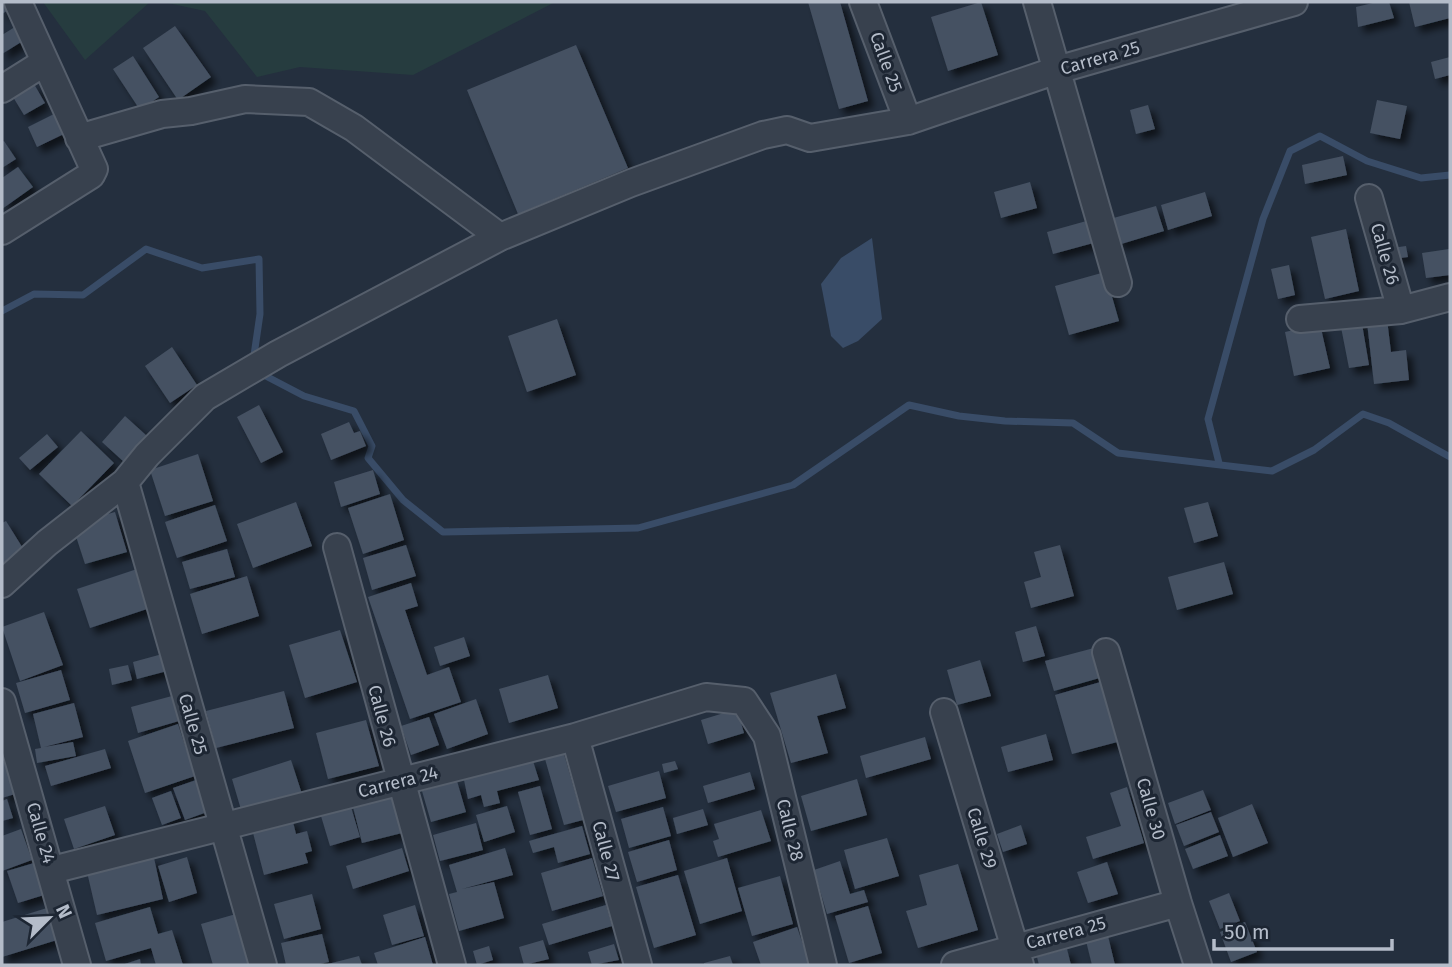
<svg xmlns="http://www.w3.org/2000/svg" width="1452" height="967" viewBox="0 0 1452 967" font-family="'Fira Sans',sans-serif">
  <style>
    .green { fill: #263c3f }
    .water { fill: #394c67 }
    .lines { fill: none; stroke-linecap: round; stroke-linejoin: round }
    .stream { stroke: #394c67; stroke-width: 7 }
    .building { fill: #455162; filter: url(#shadow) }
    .minor-casing { stroke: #565f6c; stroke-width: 30 }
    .minor { stroke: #38414e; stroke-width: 26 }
    .labels { text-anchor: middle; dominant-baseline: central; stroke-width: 6; stroke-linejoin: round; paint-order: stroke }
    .street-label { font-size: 18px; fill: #b4bcc9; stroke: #1d2633 }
  </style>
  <defs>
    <filter id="shadow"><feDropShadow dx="6" dy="6" stdDeviation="3.5" flood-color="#0009"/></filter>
  </defs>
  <rect width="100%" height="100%" fill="#242f3e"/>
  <!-- green -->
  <path class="green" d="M43,2h107l-65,58z
    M163,2h392l-142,73 -113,-8 -43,10 -52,-66z"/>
  <!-- water -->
  <path class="water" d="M872,238l10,81 -24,22 -15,7 -12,-12 -10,-52 20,-26z"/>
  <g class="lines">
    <!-- stream -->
    <path class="stream" d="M2,311l32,-17 49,1 63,-46 56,19 57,-9 1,55 -7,48
      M260,373l44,23 50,15 18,35 -4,12 35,42 40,32 195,-4 155,-43 116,-80 50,11 46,5 68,2 45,30 154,18 42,-21 49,-36 26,9 61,34
      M1219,463l-11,-44 55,-200 27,-68 30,-15 47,25 54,17 29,-3"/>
  </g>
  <!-- building -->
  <path class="building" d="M2,2h4l4,7 -8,5z
    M808,2h32l28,99 -29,8z
    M981,2l17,53 -50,16 -17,-54z
    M1377,2h12l5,16 -36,9 -2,-20z
    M1409,2h41v16l-35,9z
    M18,25l8,14 -24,15v-19z
    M175,26l36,51 -33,23 -35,-52z
    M576,45l52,123 -110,46 -51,-124z
    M133,56l26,41 -19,13 -27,-41z
    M1450,57v18l-15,4 -4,-17z
    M34,84l11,19 -21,12 -11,-18z
    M1377,100l30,6 -7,33 -30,-6z
    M1148,105l7,24 -19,5 -6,-24z
    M58,112l10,20 -31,15 -9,-20z
    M4,141l12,18 -14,9v-26z
    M1343,156l4,19 -42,9 -3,-19z
    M18,167l15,20 -31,22v-31z
    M1030,182l7,26 -36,10 -7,-26z
    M1205,192l7,24 -44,14 -7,-25z
    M1156,206l8,25 -46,14 -8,-26z
    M1090,220l7,22 -44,12 -6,-22z
    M1346,229l13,62 -34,8 -14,-62z
    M1406,246l2,11 -15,2 -1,-11z
    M1449,249l1,26 -24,3 -4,-25z
    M1289,265l6,30 -17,4 -7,-30z
    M1105,272l14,49 -50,14 -14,-49z
    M1361,318l8,47 -20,3 -9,-46z
    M557,319l19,56 -49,17 -19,-56z
    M1387,319l4,33 15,-2 3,30 -35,4 -7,-62z
    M1320,324l10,44 -36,8 -9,-44z
    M172,347l25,38 -27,18 -25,-37z
    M259,405l24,47 -22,11 -24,-46z
    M125,416l22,20 -23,26 -22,-20z
    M349,422l5,11 6,-2 6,15 -35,14 -10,-26z
    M81,431l33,32 -42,43 -33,-32z
    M47,434l11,13 -28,23 -11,-12z
    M198,454l15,47 -48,15 -15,-46z
    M373,470l7,24 -39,13 -7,-25z
    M390,494l14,46 -41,14 -15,-46z
    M296,502l16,44 -59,22 -16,-44z
    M1208,502l10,34 -24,7 -10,-35z
    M215,505l12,36 -50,17 -12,-36z
    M115,512l12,40 -42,12 -13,-40z
    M6,521l18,29 -22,14v-41z
    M406,545l10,31 -44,14 -9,-32z
    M1060,545l14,51 -43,12 -7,-26 17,-5 -7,-25z
    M227,549l8,28 -45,12 -8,-27z
    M1224,562l9,32 -56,16 -9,-33z
    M137,569l13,39 -60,20 -13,-39z
    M247,576l12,40 -57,18 -12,-40z
    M411,583l7,23 -13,4 22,65 22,-8 12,35 -51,17 -42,-122z
    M44,612l19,53 -43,16 -18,-54z
    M1036,626l9,30 -22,6 -8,-30z
    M340,630l17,52 -52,16 -16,-53z
    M464,637l6,19 -30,10 -6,-19z
    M1094,648l9,29 -49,14 -9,-30z
    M166,653l5,17 -34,9 -4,-17z
    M980,660l11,36 -34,9 -10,-35z
    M128,665l4,15 -20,5 -3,-16z
    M61,670l9,30 -45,13 -9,-30z
    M836,674l10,34 -29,8 11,37 -37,10 -21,-70z
    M548,675l10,33 -49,15 -10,-34z
    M1104,681l17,60 -49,13 -17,-59z
    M284,691l10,37 -78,20 -10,-37z
    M172,696l7,25 -41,12 -7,-26z
    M476,699l12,35 -41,15 -13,-35z
    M74,703l9,34 -39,10 29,-5 3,14 -39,7 -2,-14 6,-1 -8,-34z
    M737,709l7,24 -36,11 -7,-24z
    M429,717l10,28 -28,10 -10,-29z
    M366,720l13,46 -51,13 -12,-46z
    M178,724l17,52 -50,17 -17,-52z
    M1046,734l7,26 -45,12 -7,-25z
    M925,737l6,22 -65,19 -6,-22z
    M105,749l6,19 -60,18 -6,-20z
    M564,754l19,66 -19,5 -19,-66z
    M291,760l11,34 -60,19 -10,-34z
    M5,761l10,33 -13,4v-36z
    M533,761l6,19 -42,11 3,12 -16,4 -3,-12 -13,4 -4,-19z
    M675,761l3,8 -14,4 -2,-9z
    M659,771l7,27 -50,14 -8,-26z
    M750,772l5,17 -47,14 -5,-17z
    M199,779l11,32 -25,9 -12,-32z
    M857,779l10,36 -56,16 -10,-35z
    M457,781l9,31 -35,10 -9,-31z
    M540,786l12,43 -22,6 -12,-43z
    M1127,787l17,56 -51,16 -7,-22 35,-11 -11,-33z
    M1203,790l8,20 -36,14 -7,-21z
    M171,791l10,27 -19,7 -10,-27z
    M396,792l10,40 -44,11 -10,-40z
    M7,799l6,19 -11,3v-20z
    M1252,804l16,39 -35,14 -15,-39z
    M105,806l10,29 -41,14 -10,-30z
    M507,806l8,26 -31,10 -8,-27z
    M351,807l9,30 -30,9 -9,-30z
    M663,807l8,29 -42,12 -8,-29z
    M703,809l5,16 -31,9 -4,-16z
    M761,810l10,31 -53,16 -5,-16 6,-2 -5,-15z
    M1211,812l8,20 -35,14 -8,-21z
    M292,818l4,16 11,-3 5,20 -7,2 3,10 -44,12 -12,-46z
    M476,823l7,27 -43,11 -7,-26z
    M1021,825l6,19 -24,8 -6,-18z
    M582,826l8,28 -32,9 -4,-16 -21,6 -4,-12z
    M21,829l11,31 -30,11v-35z
    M1220,835l8,21 -35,13 -8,-20z
    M887,838l12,38 -44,13 -11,-39z
    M669,840l8,30 -40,12 -9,-30z
    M402,848l7,23 -56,18 -7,-23z
    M505,848l8,27 -51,14 32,-7 10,36 -45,13 -10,-37 8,-2 -8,-27z
    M187,857l10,36 -28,9 -11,-36z
    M154,858l9,41 -66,16 -10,-43z
    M592,858l11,38 -51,15 -11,-38z
    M727,858l15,53 -42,13 -16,-53z
    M840,861l10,33 14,-4 4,12 -41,12 -13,-44z
    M1107,862l11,32 -30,9 -11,-31z
    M34,863l10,32 -26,8 -11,-32z
    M958,864l20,66 -60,18 -12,-37 21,-6 -8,-30z
    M678,875l18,60 -42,13 -18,-61z
    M780,876l13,48 -41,12 -14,-48z
    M1229,893l11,28 -20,8 -11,-28z
    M312,894l9,35 -37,10 -10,-35z
    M415,905l9,31 -32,9 -9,-30z
    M606,905l6,21 -63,19 -7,-21z
    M868,906l14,47 -33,10 -14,-47z
    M150,907l8,27 14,-4 11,35h-27l-5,-17 -45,13 -11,-38z
    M47,908l10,32 -55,17v-35z
    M236,914l15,51h-38l-12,-41z
    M1245,922l12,30 -26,10 -11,-30z
    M797,927l13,38h-49l-8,-23z
    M322,934l7,28 -14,3h-29l-5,-22z
    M1108,936l7,29h-23l-6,-24z
    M425,937l8,28h-55l-4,-12z
    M543,940l6,19 -25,6 -5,-18z
    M614,944l5,16 -27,5 -4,-13z
    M489,946l4,14 -16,5 -4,-14z
    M1067,949l4,16h-32l-2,-8z
    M359,956l3,9h-34v-1z
    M730,956l3,9h-29v-2z
    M140,959l1,6h-19z"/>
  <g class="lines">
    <!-- minor casing -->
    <g class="minor-casing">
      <path id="minor" d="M863,2l45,119
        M1037,2l81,281
        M2,89l43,-27
        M79,138l83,-24 29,-3 54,-12 64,3 45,26 146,109
        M1369,198l32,112
        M2,231l89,-56 3,-6 -76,-167
        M1300,319l101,-9 49,-13
        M125,482l138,483
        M337,547l115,418
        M2,584l45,-41 78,-61 22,-27 58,-58 73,-43 222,-117 131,-54 132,-48 24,-5 23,8 98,-17 149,-51 237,-68
        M1106,652l72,251 20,62
        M2,702l75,263
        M944,712l76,253
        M575,737l63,228
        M52,870l523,-133 131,-40 38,4 23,35 56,229
        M955,965l223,-62"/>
    </g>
    <!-- minor -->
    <use href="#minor" class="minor"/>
  </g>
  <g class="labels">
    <!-- street labels -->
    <g class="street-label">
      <text transform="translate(1100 58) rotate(-16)">Carrera 25</text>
      <text transform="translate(886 62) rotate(70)">Calle 25</text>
      <text transform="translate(1385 254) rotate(74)">Calle 26</text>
      <text transform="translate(382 716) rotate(75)">Calle 26</text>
      <text transform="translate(193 724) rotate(74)">Calle 25</text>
      <text transform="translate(398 782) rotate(-14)">Carrera 24</text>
      <text transform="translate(1151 809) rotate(74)">Calle 30</text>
      <text transform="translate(790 830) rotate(76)">Calle 28</text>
      <text transform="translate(41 833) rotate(74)">Calle 24</text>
      <text transform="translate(982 838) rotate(73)">Calle 29</text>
      <text transform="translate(606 851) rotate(75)">Calle 27</text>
      <text transform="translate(1066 933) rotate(-15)">Carrera 25</text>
    </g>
  </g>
  <!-- border -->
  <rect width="1452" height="967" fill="none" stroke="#b4bcc9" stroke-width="7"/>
  <!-- north arrow -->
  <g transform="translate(49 918) rotate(66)" stroke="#1d2633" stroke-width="5" paint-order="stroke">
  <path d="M0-5L12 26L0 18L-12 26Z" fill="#b4bcc9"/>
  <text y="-10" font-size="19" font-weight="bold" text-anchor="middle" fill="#b4bcc9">N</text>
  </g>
  <!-- scale -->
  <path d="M1214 939v10h178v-10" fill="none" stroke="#b4bcc9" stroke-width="3.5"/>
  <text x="1224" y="939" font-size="21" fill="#b4bcc9" stroke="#1d2633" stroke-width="5" paint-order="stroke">50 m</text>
</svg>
